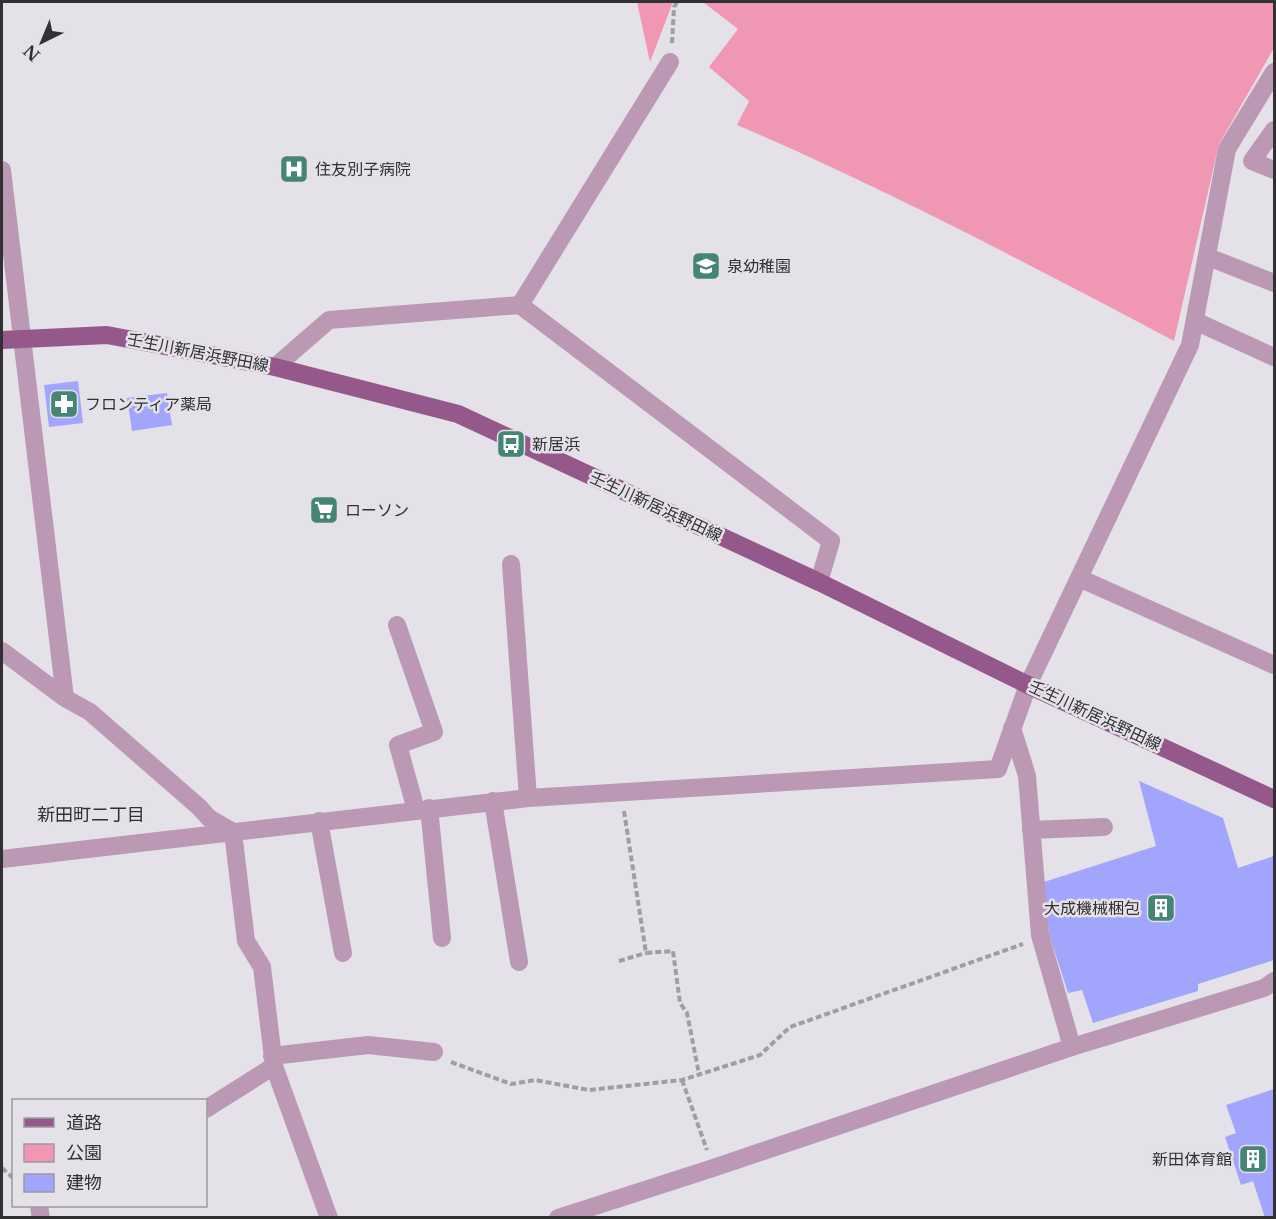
<svg xmlns="http://www.w3.org/2000/svg" width="1276" height="1219" viewBox="0 0 1276 1219" font-family="'Libre Baskerville','Noto Sans JP',serif">
  <style>
    .green { fill: #f098b3 }
    .building { fill: #a1a5fb }
    .lines { fill: none; stroke-linecap: round; stroke-linejoin: round }
    .path { stroke: #a09ea3; stroke-width: 4; stroke-dasharray: 6 3; stroke-linecap: butt }
    .minor { stroke: #bb98b3; stroke-width: 18 }
    .major { stroke: #95588a; stroke-width: 18 }
    .labels { text-anchor: middle; dominant-baseline: central; stroke-width: 5; stroke-linejoin: round; paint-order: stroke }
    .poi-label { font-size: 16px; fill: #313032; stroke: #e4e1e8; text-anchor: start }
    .street-label { font-size: 16px; fill: #313032; stroke: #e4e1e8 }
    .neighbourhood-label { font-size: 18px; fill: #313032; stroke: #e4e1e8 }
  </style>
  <rect width="100%" height="100%" fill="#e4e1e8"/>
  <!-- green -->
  <path class="green" d="M637,2h36l-23,60z
    M703,2h571v46l-55,96 -45,197c-144,-76 -288,-152 -437,-216l12,-24 -40,-34 29,-38z"/>
  <!-- building -->
  <path class="building" d="M78,381l5,42 -34,4 -5,-42z
    M167,393l5,32 -40,6 -5,-33z
    M1139,781l84,37 15,50 36,-12v104l-76,24v7l-105,32 -11,-33 -14,3 -19,-59 -5,-52 112,-36z
    M1274,1089v129h-9l-12,-37 -12,4 -16,-48 11,-4 -10,-28z"/>
  <g class="lines">
    <!-- path -->
    <path class="path" d="M672,43l2,-36 3,-5
      M624,811l22,142 27,-2 7,52 7,10 12,61
      M619,961l27,-8
      M451,1062l60,22 24,-4 54,10 93,-10 78,-25 30,-28 233,-83
      M682,1080l25,70
      M2,1168l12,11"/>
    <!-- minor -->
    <path class="minor" d="M670,62l-150,243 311,236 -12,41
      M1274,130l-22,31 22,9
      M2,170l63,528 25,14 109,95 10,11 24,14 13,109 16,26 12,99 55,152
      M1208,257l66,26
      M1195,321l79,36
      M275,367l54,-47 191,-15
      M511,564l17,234
      M1079,578l195,87
      M397,625l37,107 -36,13 18,65
      M2,651l63,47
      M1012,728l15,48 13,159 32,112
      M493,801l26,161
      M429,808l13,130
      M319,821l24,132
      M1031,830l73,-3
      M2,859l526,-61 470,-29 30,-84 162,-340 37,-196 47,-77
      M272,1056l96,-11 66,7
      M206,1109l68,-43
      M39,1206l2,12
      M558,1218l155,-50 359,-121 192,-59 10,-7"/>
    <!-- major -->
    <path class="major" d="M2,340l105,-5 168,32 183,47 361,168 209,103 246,114"/>
  </g>
  <!-- icons -->
  <defs>
    <g id="hospital-square" transform="scale(1.5)"><rect x="-9" y="-9" width="18" height="18" rx="4" fill="#448576" stroke="#e4e1e8"/><path d="M-5-5h3v3.5h4V-5h3V5h-3V1.5h-4V5h-3Z" fill="#fff"/></g>
    <g id="school-square" transform="scale(1.5)"><rect x="-9" y="-9" width="18" height="18" rx="4" fill="#448576" stroke="#e4e1e8"/><path d="M0-5L7-2L0 1L-7-2ZM-4 1L0 2.5L4 1V4Q0 6-4 4Z" fill="#fff"/></g>
    <g id="pharmacy-square" transform="scale(1.5)"><rect x="-9" y="-9" width="18" height="18" rx="4" fill="#448576" stroke="#e4e1e8"/><path d="M-2-6h4v4h4v4h-4v4h-4v-4h-4v-4h4Z" fill="#fff"/></g>
    <g id="bus-square" transform="scale(1.5)"><rect x="-9" y="-9" width="18" height="18" rx="4" fill="#448576" stroke="#e4e1e8"/><path d="M-5-6H5V4H4V6H2V4H-2V6H-4V4H-5ZM-3.5-4V0h7V-4ZM-3.5 1.2v1.5H-2V1.2ZM2 1.2v1.5H3.5V1.2Z" fill="#fff"/></g>
    <g id="supermarket-square" transform="scale(1.5)"><rect x="-9" y="-9" width="18" height="18" rx="4" fill="#448576" stroke="#e4e1e8"/><path d="M-6-5.5h2.5l.6 2H6L4.5 2H-2.5L-4.4-4H-6ZM-1.5 3.2a1.3 1.3 0 1 0 .1 0ZM3 3.2a1.3 1.3 0 1 0 .1 0Z" fill="#fff"/></g>
    <g id="building-square" transform="scale(1.5)"><rect x="-9" y="-9" width="18" height="18" rx="4" fill="#448576" stroke="#e4e1e8"/><path d="M-4-6H4V6H1V3H-1V6H-4ZM-2.5-4.3h1.7v1.8h-1.7ZM.8-4.3h1.7v1.8H.8ZM-2.5-1h1.7V.8h-1.7ZM.8-1h1.7V.8H.8Z" fill="#fff"/></g>
  </defs>
  <g fill-rule="evenodd">
    <use href="#hospital-square" x="294" y="169"/>
    <use href="#school-square" x="706" y="266"/>
    <use href="#pharmacy-square" x="64" y="404"/>
    <use href="#bus-square" x="511" y="444"/>
    <use href="#supermarket-square" x="324" y="510"/>
    <use href="#building-square" x="1161" y="908"/>
    <use href="#building-square" x="1253" y="1159"/>
  </g>
  <g class="labels">
    <!-- poi labels -->
    <g class="poi-label">
      <text x="315" y="169">住友別子病院</text>
      <text x="727" y="266">泉幼稚園</text>
      <text x="85" y="404">フロンティア薬局</text>
      <text x="532" y="444">新居浜</text>
      <text x="345" y="510">ローソン</text>
      <text x="1140" y="908" text-anchor="end">大成機械梱包</text>
      <text x="1232" y="1159" text-anchor="end">新田体育館</text>
    </g>
    <!-- street labels -->
    <g class="street-label">
      <text transform="translate(198 352) rotate(11)">壬生川新居浜野田線</text>
      <text transform="translate(656 506) rotate(25)">壬生川新居浜野田線</text>
      <text transform="translate(1095 715) rotate(25)">壬生川新居浜野田線</text>
    </g>
    <!-- neighbourhood labels -->
    <g class="neighbourhood-label">
      <text x="91" y="815">新田町二丁目</text>
    </g>
  </g>
  <!-- border -->
  <rect width="1276" height="1219" fill="none" stroke="#313032" stroke-width="6"/>
  <!-- legend -->
  <rect x="12" y="1099" width="195" height="108" fill="#e4e1e8" stroke="#9c9a9f" stroke-width="1.5"/>
  <rect x="24" y="1118" width="30" height="9" fill="#95588a" stroke="#9c9a9f" stroke-width="1.5"/>
  <text x="66" y="1129" font-size="18" fill="#313032">道路</text>
  <rect x="24" y="1144" width="30" height="18" fill="#f098b3" stroke="#9c9a9f" stroke-width="1.5"/>
  <text x="66" y="1159" font-size="18" fill="#313032">公園</text>
  <rect x="24" y="1174" width="30" height="18" fill="#a1a5fb" stroke="#9c9a9f" stroke-width="1.5"/>
  <text x="66" y="1189" font-size="18" fill="#313032">建物</text>
  <!-- north arrow -->
  <g transform="translate(42 42) rotate(223)" stroke="#e4e1e8" stroke-width="4.5" paint-order="stroke">
  <path d="M0-4.5L10 22L0 15L-10 22Z" fill="#313032"/>
  <text y="-9" font-size="16" font-weight="bold" text-anchor="middle" fill="#313032">N</text>
  </g>
</svg>
